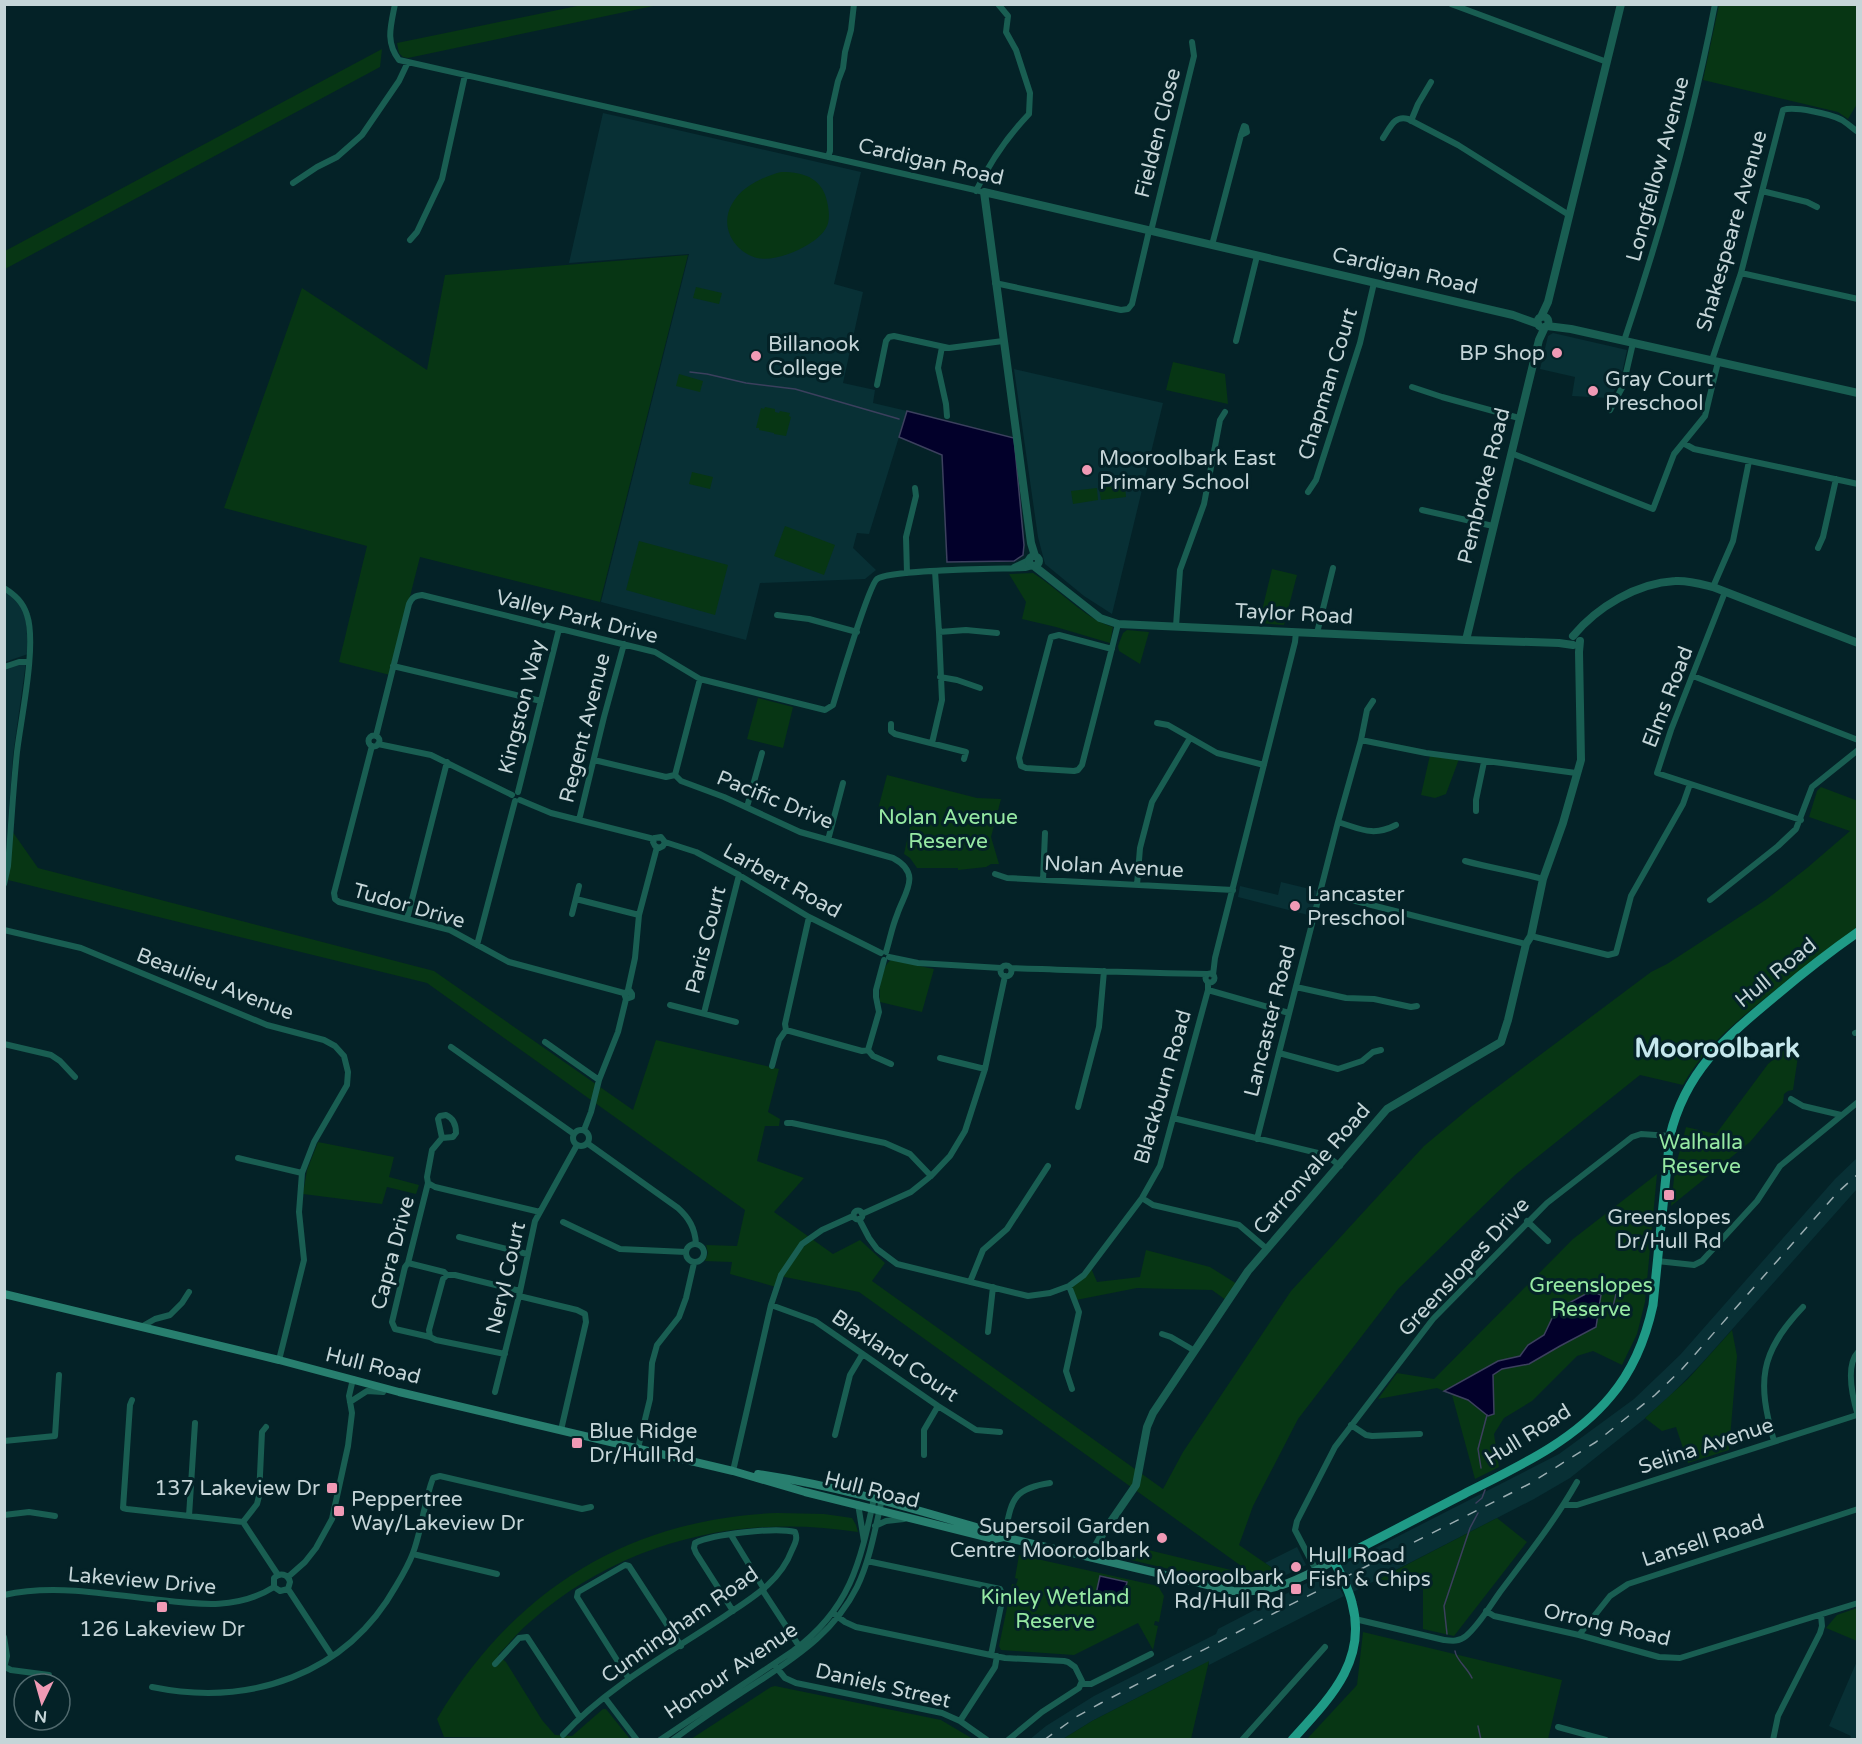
<svg xmlns="http://www.w3.org/2000/svg" width="1862" height="1744" viewBox="0 0 1862 1744" font-family="'Varela Round',sans-serif">
  <style>
    .built { fill: #083035 }
    .green { fill: #073614 }
    .water { fill: #02002a; stroke: #3c405e; stroke-width: 1.5 }
    .lines { fill: none; stroke-linecap: round; stroke-linejoin: round }
    .stream { stroke: #3c405e; stroke-width: 1.5 }
    .minor { stroke: #195e52; stroke-width: 6 }
    .tertiary { stroke: #195e52; stroke-width: 8 }
    .secondary { stroke: #287f6f; stroke-width: 8 }
    .primary { stroke: #1f9a86; stroke-width: 9 }
    .rail { stroke: #9baeb2; stroke-width: 1.5; stroke-dasharray: 10 10; stroke-linecap: butt }
    .poi-dot { fill: #f09ab5; stroke: #042227; stroke-width: 2 }
    .labels { text-anchor: middle; dominant-baseline: central; stroke-width: 6; stroke-linejoin: round; paint-order: stroke }
    .street-label { font-size: 21px; fill: #c5d5d8; stroke: #042227 }
    .poi-label { font-size: 21px; fill: #c5d5d8; stroke: #042227; text-anchor: start }
    .park-label { font-size: 21px; fill: #96e9a3; stroke: #042227 }
    .district-label { font-size: 27px; font-weight: bold; fill: #c6e8ed; stroke: #042227 }
  </style>
  <rect width="100%" height="100%" fill="#042227"/>
  <!-- built -->
  <path class="built" d="M603,113l258,59 -27,112 29,8 -20,91 32,7 -2,13 34,8 -38,123 -12,-1 -4,15 23,22 -11,9 -105,4 -14,57 -145,-38 88,-348 -120,9z
    M1553,333l74,17 -8,37h-2l-8,11 -37,-2 3,-19 -35,-8 8,-33z
    M1014,369l149,34 -51,211 -28,-18 -39,-32 -7,-27z
    M4,591l13,8 9,18 2,37 -23,8z
    M26,662l-13,93 -8,112 -1,-199z
    M1281,882l37,9 -6,25 -74,-19 2,-11 38,9z
    M1857,1158v31l-154,173 -34,35 -26,23 -73,58 -36,21 -181,93 -13,-26 219,-112 75,-55 46,-44 155,-176z
    M1297,1547l9,18 -22,11 -19,-13z
    M1330,1571l14,25 -135,69v-3l-35,17 -82,42 -29,18 -34,1 17,-14 48,-30 122,-62 2,-5z
    M1857,1661v78h-7l1,-3 -22,-10z"/>
  <!-- green -->
  <path class="green" d="M582,5h76l-250,53 -5,-1 -4,-4 -2,-10z
    M1719,5h138v99l-9,15 -10,-7 -135,-32z
    M382,49l-2,18 -375,202v-18z
    M781,172c25,0 43,7 47,34 1,6 2,16 -2,22 -9,17 -50,35 -69,30 -23,-6 -38,-32 -25,-54 10,-18 31,-27 49,-32z
    M688,255l-88,347 -180,-45 -30,118 -51,-13 28,-116 -143,-38 78,-220 125,82 18,-95z
    M696,287l26,6 -3,11 -26,-6z
    M1173,362l52,12 3,30 -62,-14z
    M679,374l24,7 -3,11 -24,-6z
    M765,407l10,2v3l4,1 1,-2 10,2 -1,3 2,1 -5,19 -12,-2v-1l-15,-3v-2h-3l5,-20 3,1z
    M692,472l21,5 -3,12 -21,-5z
    M1125,485l1,12 -25,3 -2,-12z
    M1097,488l1,12 -25,4 -2,-13z
    M785,526l50,19 -11,30 -50,-19z
    M639,541l89,24 -13,50 -89,-25z
    M1272,569l25,6 -13,50 -25,-2z
    M1033,573c26,16 52,46 80,54l-3,16 -54,-16 -34,-8 4,-17 -17,-28z
    M1127,630l22,2 -9,32 -21,-13 -1,-5 5,-13z
    M758,698l35,9 -10,41 -36,-9z
    M1430,755l29,4 -13,35 -11,4 -14,-3z
    M887,775l90,23 24,1 -10,38 8,27h-8l-5,3 -28,3v-2h-41l-7,-10 -6,-4 7,-32 -34,-9z
    M1821,787l37,14 -1,126c-28,21 -56,43 -84,65 -34,27 -69,55 -90,93l-43,-10 -125,100 -117,114 -100,130 -45,87 -14,39 45,31 -19,7 -406,-291 -79,-16 -4,11 -46,-13 2,-12 -27,-1 3,-8 -2,-8 31,1 8,-36 -318,-227 -419,-103 4,-49 26,37 396,103 199,139 23,-70 123,29 -11,43 12,7 -1,7h-14l-8,35 47,17 -30,34 59,42 27,-14 25,23 -13,18 291,208 20,-37 108,-161 133,-145 48,-40 179,-134 16,-8 100,-65 40,-31 43,-37 -41,-14 8,-26z
    M891,960l43,9 -12,43 -42,-10c-1,-12 0,-34 11,-42z
    M1796,1040l4,3 -7,47 -5,1 -4,3 -1,9 -33,39 -79,64 4,-37 11,-42 30,7 52,-70z
    M318,1142l76,15 -5,20 30,8 -3,9 -29,-7 -5,17 -79,-10 4,-24z
    M1657,1174l-12,128 -8,32 -15,31 -29,-14 -16,5 -45,45 -28,17 -10,16 5,33 -24,12 -23,-84 -15,-7 -59,11 19,-26 37,6 139,-140z
    M1146,1250l64,17 27,17 -11,16 -14,-10 -75,-2 -61,12 -6,-14 21,-18 6,14 43,-5z
    M1732,1330l5,26 -8,94 -41,13 -12,-36 -14,4 -17,-13 43,-39z
    M777,1513l47,1 28,4 4,7 2,7c-118,-19 -238,10 -328,90 -12,10 -21,22 -32,33l8,7 36,58 13,15 17,1 31,-27h3l24,30 -119,1 -3,-2 -64,-1 -7,-18c76,-128 190,-200 340,-206z
    M1497,1518l30,24 -73,94 -31,-7v-40l-44,-10z
    M1136,1547l95,23 -3,13 -97,-23z
    M1019,1555l139,31 6,10 -5,26 -4,-1 -1,4 4,1 -5,24 -15,-27 -64,32 -73,-5 -2,-4 13,-62 4,1 2,-6 -3,-1z
    M1857,1608v33l-31,-13 11,-13z
    M1363,1632l199,48 -14,59h-241l50,-54z
    M1209,1661l-18,78h-128l29,-18z
    M775,1686l166,34 32,19h-282l80,-52z"/>
  <!-- water -->
  <path class="water" d="M907,411l107,27 10,107 -1,10 -9,6 -67,1 -5,-107 -43,-18z
    M1591,1291l10,4 -5,32 -36,19 -31,18 -27,5 -9,6 1,39 -6,2 -20,-16 -24,-9 54,-30 22,-5 8,-11 16,-10 12,-25z
    M1100,1576l27,6 -5,20 -26,-8z"/>
  <g class="lines">
    <!-- stream -->
    <path class="stream" d="M690,372l17,2 39,9 49,6 104,30
      M1599,1308l14,-1 5,-22
      M1481,1468l-3,-19 9,-34
      M1476,1503l6,-5 3,-8
      M1447,1634l-3,-28 26,-78 8,-15
      M1455,1651c1,9 12,16 17,27
      M1478,1726l3,14"/>
    <!-- minor -->
    <path class="minor" d="M395,4c-4,21 -10,38 4,56l585,132
      M1451,4l156,58
      M1411,121l7,-17 13,-22
      M1383,138c7,-10 11,-23 25,-19l50,26 111,70
      M828,157l2,-6v-34l8,-36 5,-13 2,-16 6,-22 3,-26
      M293,183l24,-16 20,-10 25,-22 37,-54 9,-19
      M976,191c14,-29 31,-54 53,-77l1,-21 -14,-43 -10,-18 2,-16 -10,-12
      M1762,191l45,11 10,5
      M1151,231l43,-175 -2,-14
      M410,240l7,-8 25,-53 23,-104
      M1212,245l29,-110 3,-9 2,1 1,5 -6,3
      M1741,273l117,26
      M995,283l126,27 7,-1 4,-5 17,-73
      M1236,341l21,-85
      M1624,341c37,-110 69,-222 91,-337
      M942,347l-4,21 8,36 1,12
      M1712,360l29,-87 42,-163c11,-4 48,4 59,10 5,3 10,8 16,12
      M877,385l9,-44 3,-4 5,-1 55,12 54,-7
      M1412,387l30,10 77,21
      M1610,410l13,-24 10,-43
      M1683,443l22,-27 13,-54
      M1511,453l142,56 21,-55 9,-11 11,6 164,35
      M1308,492l8,-12 44,-137 14,-60
      M1422,510l71,16
      M1818,548l5,-11 13,-58
      M1014,567l15,-7
      M907,573l-1,-36 10,-41 -1,-8
      M1713,587l20,-46 16,-80
      M4,588c11,7 19,14 23,27 10,30 -6,103 -10,137 -4,38 -6,76 -9,114l-4,18
      M1725,592l-54,138 -14,43 144,47
      M777,615l32,4 48,13
      M1176,626l4,-56 24,-66 16,-84 5,-8
      M939,632l27,-2 31,3
      M1317,633l16,-65
      M1112,649l-53,-14 -8,2 -32,121 2,8 5,2 48,3 4,-1 4,-5 28,-109 8,-32
      M393,666l148,35
      M4,667l15,-5h10
      M1693,676l165,64
      M940,677l17,3 23,8
      M700,679l-25,96 6,6 43,16 76,35 93,26c30,16 11,35 4,57 -5,12 -7,24 -11,37
      M1157,723l11,2 49,28 47,12
      M891,724v7l4,3 71,18 -2,7
      M368.5 741a5.5 5.5 0 1 1 11 0a5.5 5.5 0 1 1-11 0Z
      M376,736l33,-132c3,-7 6,-8 13,-9l233,57 45,27 125,31 8,-5c5,-17 36,-120 44,-126 15,-10 124,-10 148,-11l7,-2
      M1361,740l6,-30 6,-9
      M932,743l10,-43 -3,-68 -4,-61
      M378,744l53,11 81,40
      M372,746l-38,147 1,6 4,3 111,28 59,32 115,31
      M594,760l72,17 9,-2
      M518,792l41,-163
      M520,800l31,13 103,26
      M747,807l15,-54
      M1476,811v-11l8,-38
      M579,820l25,-103 20,-73
      M1338,822c23,7 35,15 58,3
      M828,840l15,-57
      M665,842l-2,4 -4,2 -4,-2 -2,-4 2,-4 6,-1 4,5 31,10 43,23 70,42 72,36
      M1465,861c26,7 52,11 78,18
      M995,874l12,4 226,12
      M1043,880l2,-47
      M1137,885l3,-37 12,-46 38,-64
      M1320,892l206,52
      M576,899l63,16
      M1710,900l68,-54 18,-17 16,-42 46,-37
      M572,914l7,-28
      M809,917l-24,107 1,6 76,21 6,-1 11,-38 -3,-15v-7l8,-30
      M407,919l40,-157
      M4,930l77,18 186,77 57,15 11,6 9,10 4,16 -1,13 -33,57 -12,31 -3,39 5,48 -25,100
      M1531,936l77,19 8,-2 15,-57 52,-92 7,-20
      M477,945l38,-144
      M889,957l29,6 83,5
      M1000.5 971a5.5 5.5 0 1 1 11 0a5.5 5.5 0 1 1-11 0Z
      M1011,968c65,2 131,5 196,6
      M1205.5 978a4.5 4.5 0 1 1 9 0a4.5 4.5 0 1 1-9 0Z
      M1213,975l2,-17 80,-316 1,-10
      M1296,987l50,11 28,1 37,8 6,-1
      M628,990l7,-32 4,-43 18,-68
      M1208,990l81,23
      M670,1005l66,17
      M704,1013l35,-138
      M1855,1033l3,-1
      M545,1042l54,38
      M4,1044l47,11 9,6 15,16
      M451,1047l123,87
      M868,1050l5,6 18,8
      M1279,1053l59,16 24,-8 11,-9 8,-2
      M940,1058l45,11
      M772,1066l7,-26 7,-10
      M1791,1099l12,7 38,9
      M1078,1107l21,-80 5,-56
      M1173,1118l153,37 14,11
      M787,1123h5l93,20 25,11 21,22
      M584,1130l7,-18 8,-32 19,-48 8,-33 -2,-6 6,-2 2,3v3l-6,2
      M573 1138a8 8 0 1 1 16 0a8 8 0 1 1-16 0Z
      M1257,1139l81,-317 23,-82 65,13 150,20
      M587,1143l91,65c11,10 17,20 18,36
      M238,1158l64,15
      M428,1183l7,4 105,25
      M1142,1198l11,7 86,20 28,24
      M853.5 1215a4.5 4.5 0 1 1 9 0a4.5 4.5 0 1 1-9 0Z
      M862,1214l49,-22 20,-16 19,-20 15,-25 20,-62 20,-93
      M859,1219l10,19 8,11 20,15 131,32 22,-3 19,-7 15,-11 58,-77 18,-32 48,-176v-8
      M1527,1221l21,20
      M563,1222l57,27 66,3
      M459,1237l68,17
      M686 1253a9 9 0 1 1 18 0a9 9 0 1 1-18 0Z
      M1657,1261l37,4 8,-4 55,-60 23,-35 78,-64
      M408,1263l36,9 3,3
      M970,1282l13,-32 24,-21 41,-63
      M1069,1286l10,26 -13,59 6,18
      M519,1296l58,14 8,4 1,8 -25,108
      M771,1305l44,16 123,85 38,24 24,2
      M141,1327l14,-8 15,-4 12,-12 7,-11
      M988,1332l5,-45
      M1162,1334l9,3 24,14
      M430,1337l-35,-8 -3,-7 13,-55 3,-4 20,-80 -1,-6 5,-27 10,-12 11,-1 3,-4c0,-8 -3,-15 -10,-18l-6,1 -2,3 4,19
      M1858,1352c-13,14 -5,47 0,64
      M505,1354l-69,-14 -6,-3 -1,-7 14,-51 4,-4h8l65,16
      M495,1392l24,-96 16,-75 42,-76
      M132,1400l-2,5 -7,103 4,1 116,13 35,53
      M350,1402l17,-11 16,1
      M1351,1425l15,10 6,1 48,-2
      M835,1435l15,-60 12,-20
      M4,1441l51,-5 4,-61
      M1774,1441c-17,-59 -15,-88 29,-134
      M638,1448l12,-49 2,-36 5,-18 22,-28 7,-19 8,-35
      M924,1455v-25l14,-24
      M733,1471l38,-166 10,-30 21,-31 20,-14 31,-14
      M858,1504l6,37
      M1564,1505h13l280,-90
      M4,1515l25,-3 26,4
      M189,1516l6,-93
      M243,1522l14,-18 2,-8 3,-64 4,-5
      M875,1526l11,-5 18,-2
      M731,1535l33,54
      M1004,1537c8,-35 6,-48 46,-54
      M413,1554l84,20
      M867,1561l133,28 3,7 -12,59
      M1316,1570l-21,-40 2,-9 38,-74 98,-128 114,-116 85,-66 9,-3 29,2
      M288,1577l17,-15 11,-14 16,-29 16,-73 4,-33 -3,-17 4,-17
      M274,1587v-9c6,-6 14,-4 16,4l-2,7
      M274,1587l6,4 8,-2
      M288,1589l44,67
      M763,1591l36,55
      M4,1595c49,-11 99,-1 148,4 43,5 84,12 122,-12
      M1486,1611l8,5 85,19 80,22 21,1 178,-55
      M833,1613l12,9 11,5 149,31 59,3 4,1 7,5 7,14 -3,7 -37,24 -34,28
      M1355,1619l89,21c8,1 15,2 22,-4 13,-11 24,-30 34,-44 27,-36 55,-71 77,-110
      M1579,1635l31,-39 18,-12 230,-75
      M4,1637l3,19 -3,12
      M495,1664l24,-26 8,-1 53,81
      M5,1667l6,3 38,5
      M776,1667l9,11 11,5 146,30 18,8 27,19
      M629,1679l-52,-82 1,-5 47,-27 4,1 52,80
      M1082,1684h9l60,-30
      M152,1687c98,20 194,-12 244,-101 6,-10 13,-22 17,-33 9,-24 11,-51 20,-75l7,-2 142,33 9,-2
      M605,1698l32,42
      M960,1721l35,-54 2,-11
      M1558,1727l48,13
      M563,1735c44,-48 108,-83 162,-119 27,-18 55,-34 67,-66 3,-7 6,-11 3,-18 -19,-5 -82,2 -100,11l-1,5 2,5 37,58
      M660,1740l133,-89c57,-42 67,-87 81,-153
      M673,1740c29,-22 60,-42 91,-62 38,-25 72,-49 93,-91 13,-27 18,-58 25,-88
      M1242,1740l83,-93
      M1773,1740l5,-24 42,-83 2,-7 -1,-11"/>
    <!-- tertiary -->
    <path class="tertiary" d="M1537.5 322a5.5 5.5 0 1 1 11 0a5.5 5.5 0 1 1-11 0Z
      M1541,317l7,-15 73,-298
      M1547,326l24,3 287,64
      M1035,556l-4,-13 -47,-351 529,123 25,9
      M1029 561a5 5 0 1 1 10 0a5 5 0 1 1-10 0Z
      M1034,566l66,52 18,6 348,16 93,3 14,2
      M1573,636c24,-29 64,-53 102,-55 13,-1 26,3 38,6l145,56
      M1466,640l73,-300 6,-13
      M1090,1557l13,-24 33,-48 11,-58 6,-14 95,-142 139,-162 114,-67 7,-22 18,-76 5,-8 12,-57 20,-56 18,-63 -2,-108 1,-11"/>
    <!-- secondary -->
    <path class="secondary" d="M4,1294l275,66 120,32 334,79 72,21 189,47 10,-2
      M758,1474c82,12 159,36 238,59l8,4 229,54c40,3 66,-12 101,-30"/>
    <!-- primary -->
    <path class="primary" d="M1292,1740c36,-40 76,-78 60,-137 -3,-14 -11,-28 -18,-42 44,-22 87,-45 130,-67 53,-27 109,-52 147,-98 22,-26 35,-59 42,-91l17,-169c15,-64 55,-98 103,-138 27,-23 55,-45 85,-66"/>
    <!-- rail -->
    <path class="rail" d="M1044,1740l32,-23 25,-14 185,-96 245,-124 65,-41 59,-47 27,-26 156,-177 20,-18"/>
  </g>
  <!-- markers -->
  <g class="poi-dot">
    <circle cx="1557" cy="353" r="6"/>
    <circle cx="756" cy="356" r="6"/>
    <circle cx="1593" cy="391" r="6"/>
    <circle cx="1087" cy="470" r="6"/>
    <circle cx="1295" cy="906" r="6"/>
    <rect x="1663" y="1189" width="12" height="12" rx="3"/>
    <rect x="571" y="1437" width="12" height="12" rx="3"/>
    <rect x="326" y="1482" width="12" height="12" rx="3"/>
    <rect x="333" y="1505" width="12" height="12" rx="3"/>
    <circle cx="1162" cy="1538" r="6"/>
    <circle cx="1296" cy="1567" r="6"/>
    <rect x="1290" y="1583" width="12" height="12" rx="3"/>
    <rect x="156" y="1601" width="12" height="12" rx="3"/>
  </g>
  <g class="labels">
    <!-- street labels -->
    <g class="street-label">
      <text transform="translate(1158 133) rotate(-76)">Fielden Close</text>
      <text transform="translate(931 162) rotate(13)">Cardigan Road</text>
      <text transform="translate(1658 169) rotate(-75)">Longfellow Avenue</text>
      <text transform="translate(1732 231) rotate(-74)">Shakespeare Avenue</text>
      <text transform="translate(1405 271) rotate(13)">Cardigan Road</text>
      <text transform="translate(1328 384) rotate(-73)">Chapman Court</text>
      <text transform="translate(1484 486) rotate(-76)">Pembroke Road</text>
      <text transform="translate(1294 614) rotate(3)">Taylor Road</text>
      <text transform="translate(577 617) rotate(14)">Valley Park Drive</text>
      <text transform="translate(1668 697) rotate(-69)">Elms Road</text>
      <text transform="translate(522 707) rotate(-76)">Kingston Way</text>
      <text transform="translate(585 728) rotate(-76)">Regent Avenue</text>
      <text transform="translate(775 800) rotate(22)">Pacific Drive</text>
      <text transform="translate(1114 867) rotate(3)">Nolan Avenue</text>
      <text transform="translate(782 881) rotate(29)">Larbert Road</text>
      <text transform="translate(409 906) rotate(16)">Tudor Drive</text>
      <text transform="translate(706 940) rotate(-76)">Paris Court</text>
      <text transform="translate(1776 973) rotate(-39)">Hull Road</text>
      <text transform="translate(215 984) rotate(21)">Beaulieu Avenue</text>
      <text transform="translate(1270 1021) rotate(-76)">Lancaster Road</text>
      <text transform="translate(1163 1087) rotate(-74)">Blackburn Road</text>
      <text transform="translate(1312 1169) rotate(-49)">Carronvale Road</text>
      <text transform="translate(393 1253) rotate(-75)">Capra Drive</text>
      <text transform="translate(1464 1267) rotate(-47)">Greenslopes Drive</text>
      <text transform="translate(506 1278) rotate(-77)">Neryl Court</text>
      <text transform="translate(895 1356) rotate(34)">Blaxland Court</text>
      <text transform="translate(373 1366) rotate(14)">Hull Road</text>
      <text transform="translate(1528 1435) rotate(-32)">Hull Road</text>
      <text transform="translate(1706 1446) rotate(-18)">Selina Avenue</text>
      <text transform="translate(872 1490) rotate(14)">Hull Road</text>
      <text transform="translate(1703 1541) rotate(-18)">Lansell Road</text>
      <text transform="translate(142 1581) rotate(5)">Lakeview Drive</text>
      <text transform="translate(680 1625) rotate(-35)">Cunningham Road</text>
      <text transform="translate(1607 1625) rotate(13)">Orrong Road</text>
      <text transform="translate(731 1671) rotate(-34)">Honour Avenue</text>
      <text transform="translate(883 1686) rotate(13)">Daniels Street</text>
    </g>
    <!-- poi labels -->
    <g class="poi-label">
      <text x="768" y="344">Billanook<tspan x="768" dy="24">College</tspan></text>
      <text x="1545" y="353" text-anchor="end">BP Shop</text>
      <text x="1605" y="379">Gray Court<tspan x="1605" dy="24">Preschool</tspan></text>
      <text x="1099" y="458">Mooroolbark East<tspan x="1099" dy="24">Primary School</tspan></text>
      <text x="1307" y="894">Lancaster<tspan x="1307" dy="24">Preschool</tspan></text>
      <text x="1669" y="1217" text-anchor="middle">Greenslopes<tspan x="1669" dy="24">Dr/Hull Rd</tspan></text>
      <text x="589" y="1431">Blue Ridge<tspan x="589" dy="24">Dr/Hull Rd</tspan></text>
      <text x="320" y="1488" text-anchor="end">137 Lakeview Dr</text>
      <text x="351" y="1499">Peppertree<tspan x="351" dy="24">Way/Lakeview Dr</tspan></text>
      <text x="1150" y="1526" text-anchor="end">Supersoil Garden<tspan x="1150" dy="24">Centre Mooroolbark</tspan></text>
      <text x="1308" y="1555">Hull Road<tspan x="1308" dy="24">Fish &amp; Chips</tspan></text>
      <text x="1284" y="1577" text-anchor="end">Mooroolbark<tspan x="1284" dy="24">Rd/Hull Rd</tspan></text>
      <text x="162" y="1629" text-anchor="middle">126 Lakeview Dr</text>
    </g>
    <!-- park labels -->
    <g class="park-label">
      <text x="948" y="817">Nolan Avenue<tspan x="948" dy="24">Reserve</tspan></text>
      <text x="1701" y="1142">Walhalla<tspan x="1701" dy="24">Reserve</tspan></text>
      <text x="1591" y="1285">Greenslopes<tspan x="1591" dy="24">Reserve</tspan></text>
      <text x="1055" y="1597">Kinley Wetland<tspan x="1055" dy="24">Reserve</tspan></text>
    </g>
    <!-- district labels -->
    <g class="district-label">
      <text x="1717" y="1048">Mooroolbark</text>
    </g>
  </g>
  <!-- border -->
  <rect width="1862" height="1744" fill="none" stroke="#c5d5d8" stroke-width="12"/>
  <!-- north arrow -->
  <g transform="translate(42 1702) rotate(185)"><circle r="28" fill="#042227" stroke="#516a6e" stroke-width="1.5"/>
  <path d="M0-4.5L10 22L0 15L-10 22Z" fill="#f09ab5"/>
  <text y="-9" font-size="16" font-weight="bold" text-anchor="middle" fill="#c5d5d8">N</text>
  </g>
</svg>
